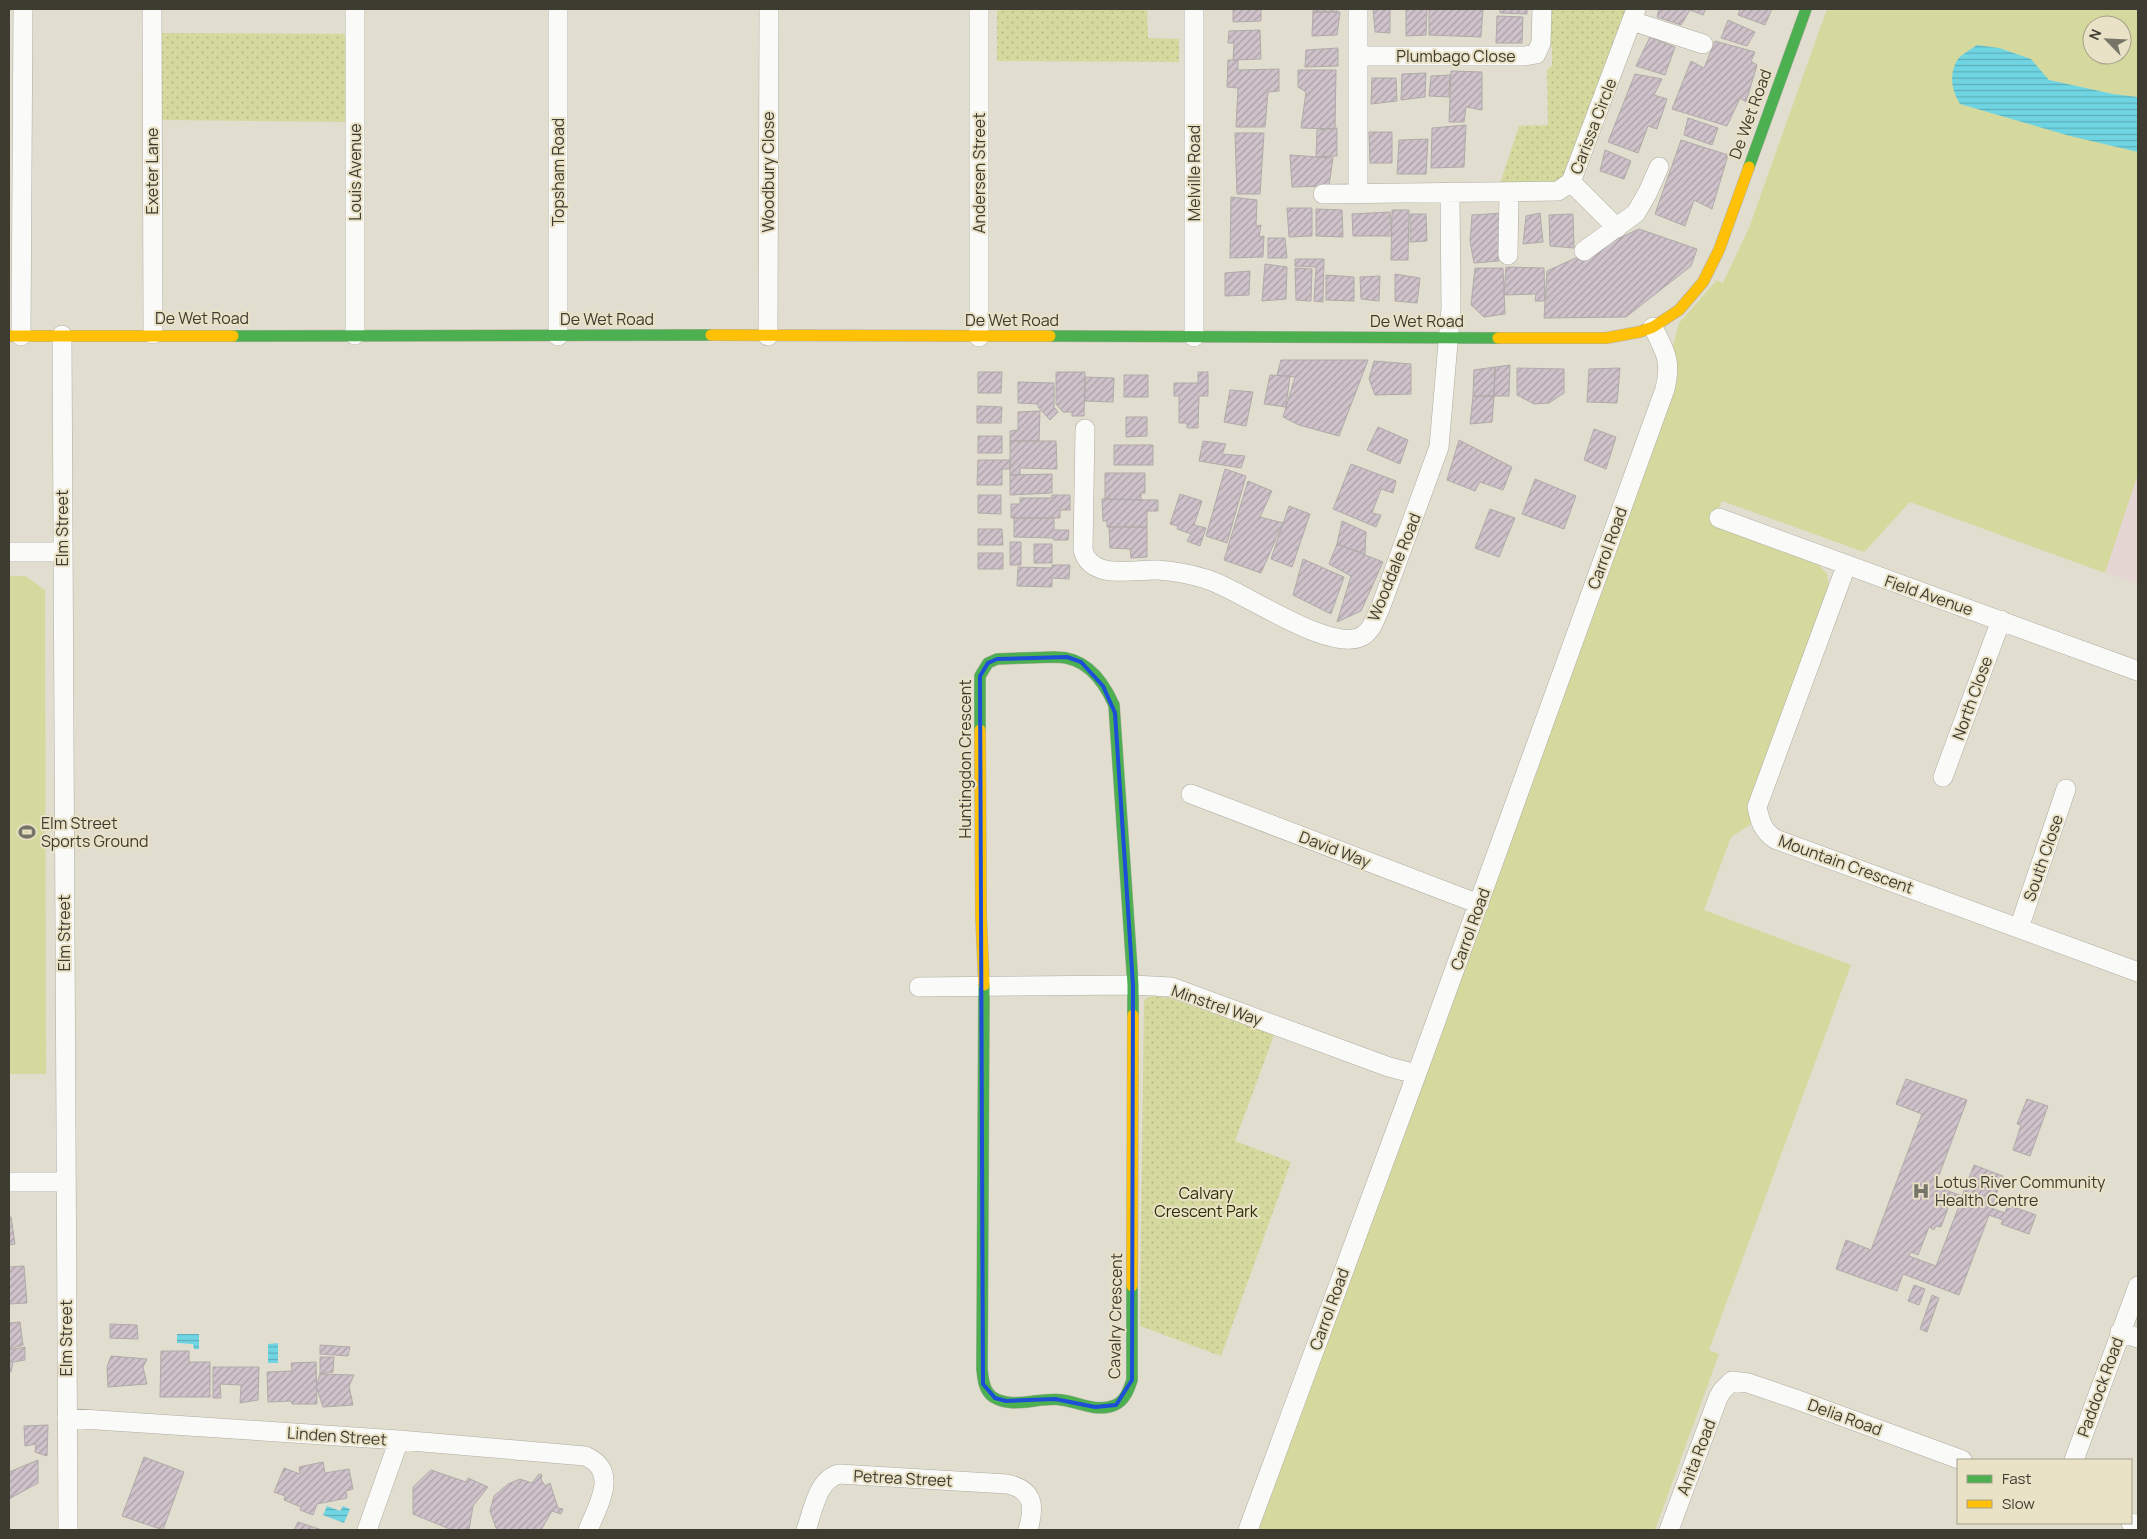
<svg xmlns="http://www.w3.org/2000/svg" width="2147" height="1539" viewBox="0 0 2147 1539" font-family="Manrope,sans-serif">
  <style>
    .education { fill: #e5d6d4 }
    .grass { fill: #d5d99e; fill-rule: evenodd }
    .park { fill: url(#park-dots) }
    .water { fill: url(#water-rules) }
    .building { fill: url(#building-hatch); stroke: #b0aba8; fill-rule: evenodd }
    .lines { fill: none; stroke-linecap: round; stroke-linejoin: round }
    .street-casing { stroke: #afaca1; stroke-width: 20 }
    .fast-casing { stroke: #afaca1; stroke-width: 12 }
    .slow-casing { stroke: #afaca1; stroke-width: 12 }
    .street { stroke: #fafaf8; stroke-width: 19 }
    .fast { stroke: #4caf50; stroke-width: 11 }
    .slow { stroke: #ffc107; stroke-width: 11 }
    .marked { fill: none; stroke: #1d4ed8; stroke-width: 4; stroke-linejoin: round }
    .labels { text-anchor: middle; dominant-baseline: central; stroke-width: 4; stroke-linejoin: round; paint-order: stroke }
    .street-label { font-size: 16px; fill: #3e3b30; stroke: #e9e2c7 }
    .poi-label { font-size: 16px; fill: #3e3b30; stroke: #e9e2c7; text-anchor: start }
    .park-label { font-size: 16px; fill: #2c2f04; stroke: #e9e2c7 }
  </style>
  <defs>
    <pattern id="park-dots" width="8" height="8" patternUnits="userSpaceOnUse" patternTransform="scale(1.25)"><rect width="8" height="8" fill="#d5d99e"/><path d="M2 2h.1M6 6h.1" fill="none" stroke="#b8bb88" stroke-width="1.8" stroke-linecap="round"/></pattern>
    <pattern id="water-rules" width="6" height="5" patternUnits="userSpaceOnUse" patternTransform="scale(1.25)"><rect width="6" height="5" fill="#70d5e3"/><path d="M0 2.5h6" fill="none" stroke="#5daeb8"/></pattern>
    <pattern id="building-hatch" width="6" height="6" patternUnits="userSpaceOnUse" patternTransform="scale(1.25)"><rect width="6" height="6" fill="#cfc2ca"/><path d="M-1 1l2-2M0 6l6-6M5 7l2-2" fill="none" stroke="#a99fa4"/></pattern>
  </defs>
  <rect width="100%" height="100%" fill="#e1ddcf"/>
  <!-- education -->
  <path class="education" d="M2138,474v111l-33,-13z"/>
  <!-- grass -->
  <path class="grass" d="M1827,9h311v465l-33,99 -195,-71 -46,50 -142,-51 -9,23 105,40 9,10 2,12 -76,237 -22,14 -27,73 147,55 -142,385 10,4 -64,176h-401l161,-426 262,-722 -4,-36 6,-23 38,-43 6,3 26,-55zM2092,25h30v30h-30z
    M9,576h16l20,14 1,484h-37z"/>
  <!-- park -->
  <path class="park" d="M997,9h150l1,29 31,1v23l-182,-1z
    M1547,9h83l-68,173 -63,5 20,-61 29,-1 -1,-55 5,-4v-18l-4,-7z
    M161,33l187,1v88l-187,-2z
    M1151,996l19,2 104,37 -39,106 56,21 -70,194 -81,-30 4,-326z"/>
  <!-- water -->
  <path class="water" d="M1977,45l22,3 32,11 18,21 64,14 25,3v55l-68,-16 -110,-32c-8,-13 -12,-30 -2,-45 4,-5 14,-10 19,-14z
    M177,1334h22v15h-5l-1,-5 -16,-1z
    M278,1343v20h-10v-19z
    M327,1506l13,5 3,-5 7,3 -6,14 -21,-8z"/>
  <!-- building -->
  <path class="building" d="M1233,9h28v12l-28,1z
    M1313,9h24v3h-24z
    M1373,9h17v24l-15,-1z
    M1406,9h21l-1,26 -20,1z
    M1429,9h54l-2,28 -52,-2z
    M1500,9h27v5l-27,-1z
    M1659,9h47l-3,6 -13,-5 -9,15 -24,-8z
    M1740,9h32l-7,16 -27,-10z
    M1313,12h27l-3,23 -25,1z
    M1497,16l26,1 -1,26h-26z
    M1728,20l27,12 -8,14 -26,-8z
    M1260,30l1,29 -28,1 1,-17h-6l1,-12z
    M1650,37l25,10 -10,28 -29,-9z
    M1715,41l40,11 -4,9 6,4 -11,37 -6,-4 -13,28 -55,-17 19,-48 13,7z
    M1338,48v18l-33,1 1,-17z
    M1228,60h10v10l41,-1v22l-11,1 -3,35h-29l2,-39 -11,-1z
    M1298,70h38l-1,59 -34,-1 5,-36 -8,-5z
    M1451,71l31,1v38l-16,-3 -2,15h-15z
    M1426,73l-1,24 -24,3 1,-26z
    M1635,74l27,5 -8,16 13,4 -10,30 -9,-3 -10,27 -30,-11z
    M1450,75l-1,22 -20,-1 2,-20z
    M1372,78h24l1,23 -26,3z
    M1688,118l30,10 -6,17 -28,-10z
    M1466,125l-2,42 -33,1 1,-40z
    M1337,128v28l-21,1 1,-27z
    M1369,132h23v31h-22z
    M1235,133h29l-4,61h-23z
    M1428,139l-2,35h-29l2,-34z
    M1681,140l47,15 -16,54 -18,-9 -9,26 -30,-12z
    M1605,150l26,11 -7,18 -24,-8z
    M1290,155l43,3 -4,28 -37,1z
    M1231,197l26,3 -1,26 5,-1 -2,12 5,-1 -1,21 -33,1z
    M1287,208h25v28l-23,1z
    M1316,209l26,1 1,27 -27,-1z
    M1392,210h17l-1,50h-17z
    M1390,212l2,24h-39l-1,-22z
    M1504,213l1,28 -7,11 1,9 -25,2 -4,-22 2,-26z
    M1540,213l3,29 -20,2 3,-28z
    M1410,214h16l1,27 -17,1z
    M1573,214l1,34 -24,-2 -1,-31z
    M1639,229l58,20 -6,17 -65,51 -82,1 3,-47z
    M1268,238h17l2,20h-19z
    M1295,259h29l-1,43 -9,-1 2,-34 -21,-1z
    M1265,264l22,3 -1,32 -24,2z
    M1506,267l38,1 1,33h-10l1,-7 -32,1z
    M1295,268l17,1 -1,32 -15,-1z
    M1475,268h28l2,46 -21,3 -13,-12z
    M1250,271l-1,24 -24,1v-23z
    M1395,274l25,4 -3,25 -22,-2z
    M1326,275l28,2v24l-28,-1z
    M1380,276l-1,25 -18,-2 -1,-22z
    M1281,360h87l-29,76 -40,-11 -16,-8 12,-40 -18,-2z
    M1374,361l37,3v30l-36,1 -6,-16z
    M1510,365l-1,31h-15l1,-29z
    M1495,367l-1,29h-21l1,-26z
    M1517,368l47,1v24l-15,10 -15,1 -17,-9z
    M1620,368l-3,35 -30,-1 2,-33z
    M978,372h24l-1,21h-23z
    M1056,372h29l-1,44h-12v-4h-9l-7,-8z
    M1198,372h10v24h-9l-1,32h-11v-5h-8v-27h-5v-13h24z
    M1124,375h24v22h-24z
    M1270,375l20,1 -4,31 -22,-3z
    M1085,377l29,1 -1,24 -28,-1z
    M1018,382l36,1v24l4,5 -8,8 -12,-13v-3l-20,-1z
    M1230,390l23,2 -7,34 -22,-4z
    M1473,396h21l-2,26 -22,2z
    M977,406l25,1 -1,16h-24z
    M1040,411l-1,30h-29v-10l8,-1v-18z
    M1126,417h21v19l-21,1z
    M1378,427l30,13 -8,24 -33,-14z
    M1594,429l22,8 -10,32 -22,-9z
    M978,436h24v17h-24z
    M1459,440l53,27 -9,23 -23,-8 -5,9 -28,-11z
    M1010,441h46l1,28 -37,-1v7h-10z
    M1203,441l23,3 -4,10 23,2 -4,12 -42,-7z
    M1114,445h39v20h-39z
    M978,460h32v9h-8v16h-25z
    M1351,464l45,17 -3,12 -12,-4 -9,24 9,2 -5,12 -43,-18z
    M1225,469l21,7 -19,67 -21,-7z
    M1105,473h40v20h-4v7l-36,-1z
    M1052,474v19l-42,2v-20z
    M1535,479l41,17 -12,33 -42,-15z
    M1248,481l24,10 -12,26 23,6 -22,50 -37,-13z
    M1180,494l22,7 -8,24 12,3 -6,18 -13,-5 4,-7 -14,-5 1,-3 -8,-2z
    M978,495h23v19l-23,-1z
    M1052,495h18v15h-10v8h-49v-14h9v-6h32z
    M1102,499l56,1v11h-11v16h-40v-6h-4z
    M1289,506l21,8 -18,53 -21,-8z
    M1490,509l25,9 -16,39 -24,-9z
    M1014,518h40v12h15l-1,10h-14l-1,-2 -39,-1z
    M1342,521l24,11 -1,22 -28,-10z
    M1109,527h38v30l-16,1 -1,-9 -20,-1z
    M978,529h24l1,16h-25z
    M1010,542h11v23h-11z
    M1034,544h18v19h-18z
    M1337,544l46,18 -22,49 -24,11 14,-46 -22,-12z
    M978,553h25v16h-25z
    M1303,559l41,18 -13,37 -38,-19z
    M1052,565h18l-1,14 -17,-1v9l-35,-1 1,-19 34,1z
    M1906,1079l61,21 -32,86 27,10 12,-31 29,11 -12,32 14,5 3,-8 28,10 -7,19 -28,-10 2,-4 -14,-5 -30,80 -56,-21 -6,17 -61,-22 10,-29 25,10 51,-136 -26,-10zM1939,1199l20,7 -23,60 -27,-10 2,-4 7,3 11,-28 5,3 2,-4 5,1 7,-19 -10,-4z
    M2027,1099l21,7 -18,50 -17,-6 8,-25 -4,-1z
    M9,1217h2l4,27 -6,1z
    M24,1266l3,37 -18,1v-37z
    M1914,1285l11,4 -6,16 -11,-4z
    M1932,1295l7,3 -12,34 -7,-3z
    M20,1322l3,23 -14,4v-26z
    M110,1324l27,1 1,14 -28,-1z
    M320,1345l30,2 -2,9 -28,-2z
    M25,1347v13l-12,2 -2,10h-2v-22z
    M161,1351h28v11h21v35h-50z
    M111,1356l36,3 -4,8 4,17 -39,3 -1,-20z
    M320,1357h14l-1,15 -13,2z
    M316,1362l1,42h-25l-1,-3 -23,1 -1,-30 25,-1 -1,-8z
    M213,1367h46l-1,33 -18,3 1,-18 -21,-1 1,14h-8z
    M320,1374l34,1 -5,11 4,19 -30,2 -7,-21z
    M48,1425l-1,31 -12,-4 1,-8 -11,2 -1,-20z
    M144,1457l40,15 -21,58 -41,-14z
    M38,1460v23l-29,16v-27z
    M323,1462l2,11 24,-4 4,20 -7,2 1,7 -30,6 -4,11 -13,-5 1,-3 -17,-7 1,-4 -11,-4 10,-24 16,6 -1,-7z
    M431,1470l35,12 2,-4 20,9 -15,19 -4,24h-17l-39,-16v-27z
    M539,1474l3,1 -1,4 4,7 5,-3 8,25 5,1 -2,5 -9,-3 -11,19h-42l-3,-2 -6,-17 4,-15 14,-12 12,-5 12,4z
    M298,1522l24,8h-28z"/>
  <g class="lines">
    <!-- street casing -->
    <g class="street-casing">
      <path id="street" d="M152,9l1,325
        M355,9v326
        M558,9v327
        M1194,9v328
        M1632,21l71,23
        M1359,56h166l11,-2 5,-11 1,-34
        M1571,182l46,46
        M1358,193v-184
        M1323,194l235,-3 13,-9 65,-173
        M1584,251l52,-38 12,-21 11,-25
        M1508,255l1,-63
        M62,335l6,1195
        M21,336l2,-327
        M768,336l1,-327
        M979,337v-328
        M1085,429l-2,121c8,31 51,19 74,20 17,1 33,4 49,9 33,9 127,78 158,56 9,-6 12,-19 17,-29l58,-159 12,-139 -1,-116
        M1719,518l419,153
        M9,552h54
        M1846,566l-89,241c3,14 5,23 18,32l363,133
        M1943,777l58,-157
        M1191,794l288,110
        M2019,928l47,-139
        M919,987l214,-2 38,2 218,80 27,7
        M9,1182h56
        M2120,1332l18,6
        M67,1418l332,22 186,16c35,15 13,49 3,74
        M2074,1460l64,-174
        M2131,1523l7,2
        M367,1530l32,-90
        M806,1530c7,-19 11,-50 33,-56l168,10c27,6 28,22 21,46
        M1248,1530l176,-476 241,-665c7,-29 0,-37 -12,-62
        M1669,1530l49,-132 4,-7 10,-10 16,2 47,16 167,61"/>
    </g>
    <!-- fast casing -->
    <g class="fast-casing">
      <path id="fast" d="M1749,167l57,-158
        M233,336l478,-1
        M1050,336l448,2
        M1056,657c29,0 47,23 58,48l19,280v30
        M980,730v-54l8,-13 9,-4 59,-2
        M984,985l-2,384c1,10 2,22 11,28 20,13 48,-1 69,3 17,2 35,13 53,5 10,-4 14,-16 17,-25v-94"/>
    </g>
    <!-- slow casing -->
    <g class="slow-casing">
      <path id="slow" d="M711,335l339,1
        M9,336h224
        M1498,338h108l33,-6 14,-5 26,-17 24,-28 16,-32 30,-83
        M980,730l1,185 3,70
        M1132,1286l1,-271"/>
    </g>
    <!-- street -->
    <use href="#street" class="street"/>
    <!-- fast -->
    <use href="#fast" class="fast"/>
    <!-- slow -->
    <use href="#slow" class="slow"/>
  </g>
  <!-- marked area -->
  <path class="marked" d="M1067,657l14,5 22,24 12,27 18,272 -1,395 -16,25 -21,2 -40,-8 -49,2 -11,-3 -12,-14 -3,-708 8,-13 9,-4z"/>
  <!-- icons -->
  <defs>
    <g id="stadium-bare" transform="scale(1.35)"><path d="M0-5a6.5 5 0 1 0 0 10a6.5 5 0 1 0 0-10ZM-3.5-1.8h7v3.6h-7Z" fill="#777468" stroke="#e9e2c7" stroke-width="2.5" paint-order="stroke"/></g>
    <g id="hospital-bare" transform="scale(1.35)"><path d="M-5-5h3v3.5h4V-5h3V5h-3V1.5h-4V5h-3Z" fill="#777468" stroke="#e9e2c7" stroke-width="2.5" paint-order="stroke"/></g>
  </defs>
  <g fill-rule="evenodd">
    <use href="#stadium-bare" x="27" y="832"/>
    <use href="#hospital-bare" x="1921" y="1191"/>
  </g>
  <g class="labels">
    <!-- street labels -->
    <g class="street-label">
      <text x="1456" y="56">Plumbago Close</text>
      <text transform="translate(1750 114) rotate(-70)">De Wet Road</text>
      <text transform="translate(1593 126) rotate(-69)">Carissa Circle</text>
      <text transform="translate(152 171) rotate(-90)">Exeter Lane</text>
      <text transform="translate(355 172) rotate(-90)">Louis Avenue</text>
      <text transform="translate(558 172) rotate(-90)">Topsham Road</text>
      <text transform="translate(768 172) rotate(-90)">Woodbury Close</text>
      <text transform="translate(979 173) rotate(-90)">Andersen Street</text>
      <text transform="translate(1194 173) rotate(-90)">Melville Road</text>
      <text x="202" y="318">De Wet Road</text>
      <text x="607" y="319">De Wet Road</text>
      <text x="1012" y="320">De Wet Road</text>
      <text x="1417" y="321">De Wet Road</text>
      <text transform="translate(62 528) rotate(-90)">Elm Street</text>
      <text transform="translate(1607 548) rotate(-70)">Carrol Road</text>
      <text transform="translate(1394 567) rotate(-68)">Wooddale Road</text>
      <text transform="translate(1929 595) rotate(19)">Field Avenue</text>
      <text transform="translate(1972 698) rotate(-70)">North Close</text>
      <text transform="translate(965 759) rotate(-90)">Huntingdon Crescent</text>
      <text transform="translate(1335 849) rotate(21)">David Way</text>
      <text transform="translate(2043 858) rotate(-71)">South Close</text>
      <text transform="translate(1846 864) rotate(20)">Mountain Crescent</text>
      <text transform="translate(1470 929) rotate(-70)">Carrol Road</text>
      <text transform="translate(64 933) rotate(-90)">Elm Street</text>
      <text transform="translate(1217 1005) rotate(19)">Minstrel Way</text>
      <text transform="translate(1329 1309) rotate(-70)">Carrol Road</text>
      <text transform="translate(1115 1316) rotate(-89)">Cavalry Crescent</text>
      <text transform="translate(66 1338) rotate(-90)">Elm Street</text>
      <text transform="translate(2100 1387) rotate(-70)">Paddock Road</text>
      <text transform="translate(1845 1417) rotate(20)">Delia Road</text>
      <text transform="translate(337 1436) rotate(4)">Linden Street</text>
      <text transform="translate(1696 1457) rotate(-69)">Anita Road</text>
      <text transform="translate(903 1478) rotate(3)">Petrea Street</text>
    </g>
    <!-- poi labels -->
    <g class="poi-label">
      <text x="41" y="823">Elm Street<tspan x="41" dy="18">Sports Ground</tspan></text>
      <text x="1935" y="1182">Lotus River Community<tspan x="1935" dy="18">Health Centre</tspan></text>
    </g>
    <!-- park labels -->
    <g class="park-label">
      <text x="1206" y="1193">Calvary<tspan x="1206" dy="18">Crescent Park</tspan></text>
    </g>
  </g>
  <!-- border -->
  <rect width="2147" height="1539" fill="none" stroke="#3e3b30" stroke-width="20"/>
  <!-- legend -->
  <rect x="1957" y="1459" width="175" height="65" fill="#e9e2c7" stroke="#a59f8b"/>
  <rect x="1967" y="1475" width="25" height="8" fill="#4caf50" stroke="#a59f8b"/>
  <text x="2002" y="1484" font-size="15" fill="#3e3b30">Fast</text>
  <rect x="1967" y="1500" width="25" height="8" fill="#ffc107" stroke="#a59f8b"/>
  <text x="2002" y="1509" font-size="15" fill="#3e3b30">Slow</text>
  <!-- north arrow -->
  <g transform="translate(2107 40) rotate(294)"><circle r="24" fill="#e9e2c7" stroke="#a59f8b"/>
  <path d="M0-4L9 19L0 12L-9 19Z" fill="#777468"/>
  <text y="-8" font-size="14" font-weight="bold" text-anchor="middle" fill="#3e3b30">N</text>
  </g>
</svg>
